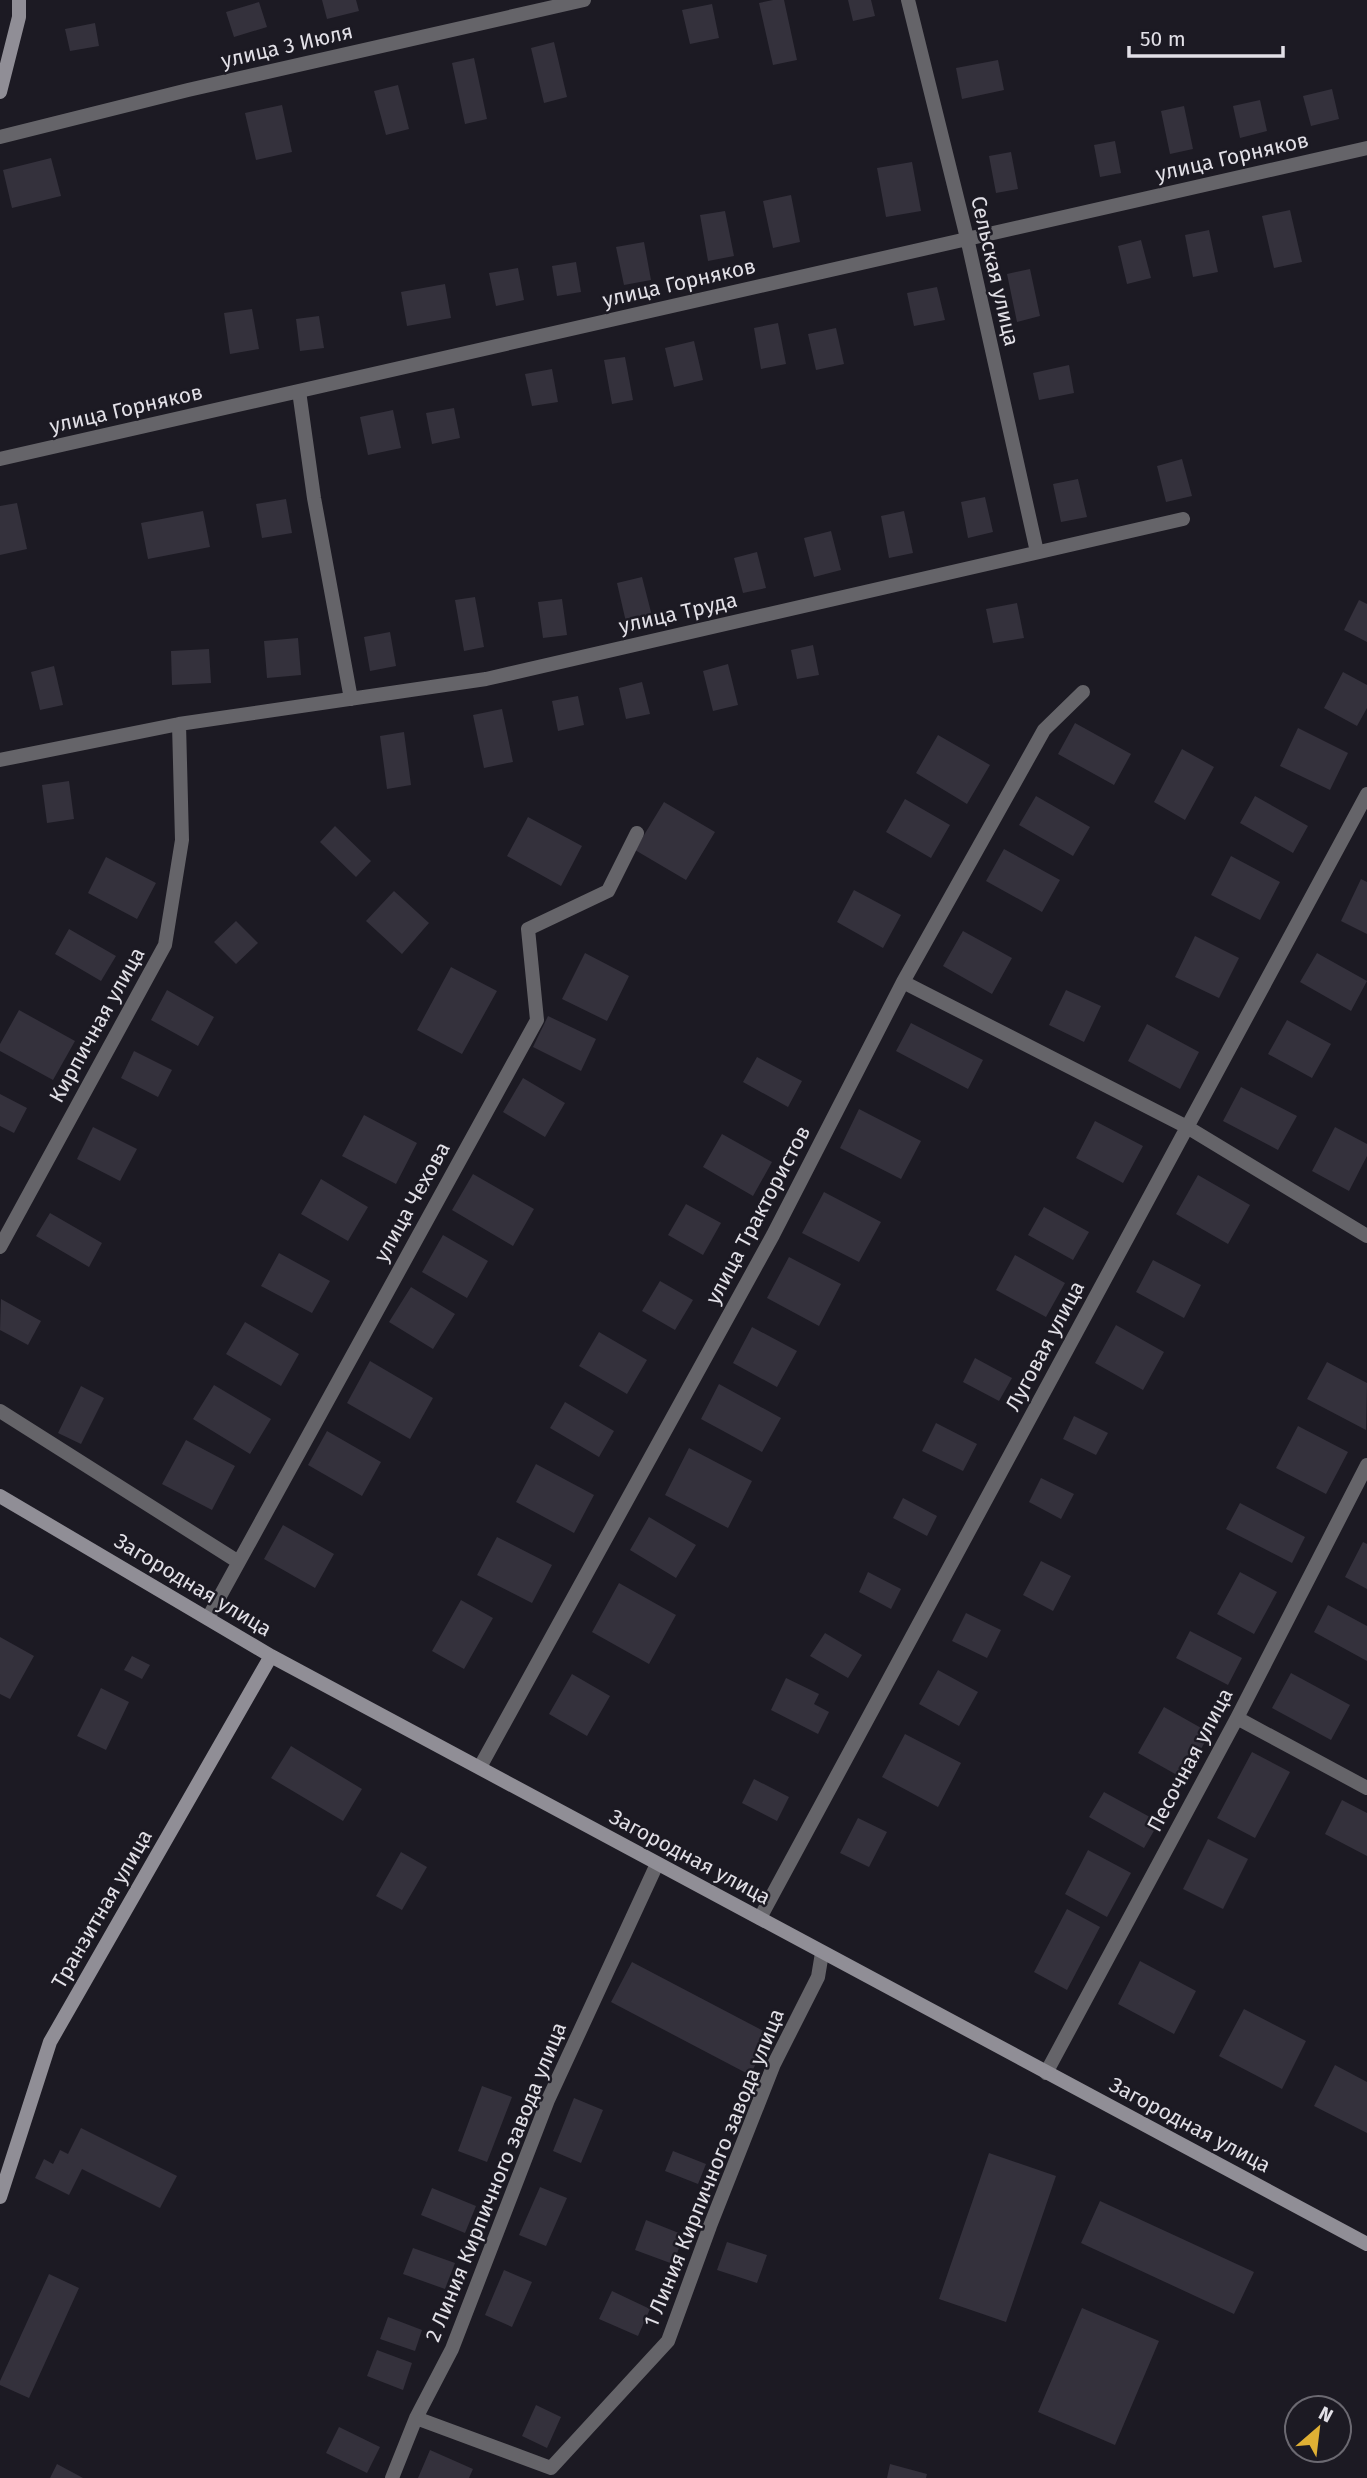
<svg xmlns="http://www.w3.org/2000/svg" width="1367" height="2478" viewBox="0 0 1367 2478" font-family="'Fira Sans',sans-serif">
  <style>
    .building { fill: #34313c }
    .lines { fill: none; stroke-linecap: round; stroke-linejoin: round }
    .street { stroke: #656469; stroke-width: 14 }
    .secondary { stroke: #908e96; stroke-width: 14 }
    .labels { text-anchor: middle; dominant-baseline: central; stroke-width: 5; stroke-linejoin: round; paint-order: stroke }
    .street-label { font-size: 21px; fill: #e2e0e7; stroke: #1c1a23 }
  </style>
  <rect width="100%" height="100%" fill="#1c1a23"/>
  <!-- building -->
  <path class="building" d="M322,0h34l3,11 -32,8z
    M773,0h11l13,60 -24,5 -14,-62z
    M848,0h23l4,16 -22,5z
    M259,2l8,25 -33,10 -8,-25z
    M712,4l7,34 -29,6 -8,-34z
    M95,23l4,23 -29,5 -5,-22z
    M554,42l13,55 -23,6 -13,-55z
    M474,58l13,61 -22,5 -13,-61z
    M998,60l6,30 -42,9 -6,-31z
    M398,85l11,44 -23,6 -12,-44z
    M1332,89l7,30 -28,7 -8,-30z
    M1260,100l7,31 -27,7 -7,-32z
    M282,105l10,47 -36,8 -11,-47z
    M1184,106l9,43 -23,5 -9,-43z
    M1115,141l6,32 -21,4 -6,-32z
    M1011,152l7,37 -22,4 -7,-37z
    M51,158l10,38 -49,12 -9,-38z
    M912,162l9,49 -35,6 -9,-49z
    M791,195l9,47 -27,6 -10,-47z
    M1290,210l12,52 -28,6 -12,-52z
    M725,211l9,45 -26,5 -8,-46z
    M1209,230l9,42 -25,5 -8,-42z
    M1141,240l10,38 -24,6 -9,-38z
    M644,242l7,38 -27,5 -8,-38z
    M576,262l5,30 -24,4 -5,-30z
    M518,268l6,32 -28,6 -7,-33z
    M1030,269l10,47 -23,6 -10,-48z
    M445,284l6,34 -44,8 -6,-34z
    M937,287l8,33 -31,6 -7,-33z
    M252,309l7,40 -29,5 -6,-41z
    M319,316l5,32 -24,3 -4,-32z
    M778,323l8,41 -25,5 -7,-41z
    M836,328l8,36 -28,6 -8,-36z
    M694,341l9,39 -29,7 -9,-39z
    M625,357l8,43 -21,4 -8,-44z
    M1069,365l5,28 -35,7 -6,-27z
    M552,369l6,33 -26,4 -7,-32z
    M454,408l6,30 -28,6 -6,-31z
    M393,410l8,38 -33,7 -8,-38z
    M1182,459l10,37 -26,6 -9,-36z
    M1078,479l9,38 -26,5 -8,-38z
    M985,497l8,35 -25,6 -7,-36z
    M286,499l6,34 -30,5 -6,-34z
    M17,503l10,46 -27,6v-49z
    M203,511l7,36 -62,12 -7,-36z
    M904,511l9,42 -24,5 -8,-42z
    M831,531l10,39 -27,7 -10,-39z
    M757,552l9,36 -23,5 -9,-35z
    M642,577l10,39 -26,6 -9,-39z
    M475,597l9,50 -20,4 -9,-51z
    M562,599l5,36 -24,3 -5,-36z
    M1359,600l8,4v38l-23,-12z
    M1017,603l7,35 -31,5 -7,-34z
    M390,632l6,34 -26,5 -6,-34z
    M298,638l3,37 -34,3 -3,-37z
    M813,645l6,30 -22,4 -6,-29z
    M209,649l2,34 -39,2 -1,-34z
    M728,664l10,41 -25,6 -10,-40z
    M54,666l9,39 -23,5 -9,-38z
    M1343,672l24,13v23l-10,18 -33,-18z
    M642,682l8,32 -24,5 -7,-31z
    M578,696l6,29 -26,6 -6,-30z
    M502,709l11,53 -29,6 -11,-53z
    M1075,723l56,31 -17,31 -56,-31z
    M1298,728l50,25 -18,37 -50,-24z
    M404,732l7,53 -24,4 -7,-53z
    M938,735l52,30 -23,39 -51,-31z
    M1182,749l32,18 -29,53 -31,-18z
    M69,781l5,38 -27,4 -5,-38z
    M1036,796l54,31 -17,29 -54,-31z
    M1255,796l53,30 -15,27 -53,-30z
    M905,799l45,26 -19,33 -45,-26z
    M664,802l51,30 -29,48 -51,-30z
    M528,817l54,29 -21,40 -54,-30z
    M335,826l36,35 -15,16 -36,-35z
    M1004,849l56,31 -18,32 -56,-31z
    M1231,856l49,26 -20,38 -49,-25z
    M106,857l50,26 -19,36 -49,-26z
    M1361,879l6,3v52l-26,-13z
    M854,890l47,25 -18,33 -46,-26z
    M394,891l35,32 -27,31 -36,-33z
    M236,921l22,22 -22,21 -22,-22z
    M69,929l47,27 -15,25 -46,-27z
    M963,931l49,27 -20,36 -49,-28z
    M1195,936l44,22 -20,40 -44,-21z
    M585,953l44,23 -22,45 -45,-22z
    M1317,953l50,28 -16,30 -51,-29z
    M451,967l46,24 -35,63 -45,-24z
    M167,990l47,27 -16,29 -47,-26z
    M1066,990l35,16 -17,36 -35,-17z
    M19,1010l56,31 -22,39 -53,-29v-7z
    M548,1016l48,23 -15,32 -48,-24z
    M1287,1020l44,24 -19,34 -44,-24z
    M911,1023l72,37 -15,29 -72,-38z
    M1147,1024l52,28 -19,37 -52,-28z
    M134,1051l38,19 -14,27 -37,-19z
    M757,1057l45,24 -14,26 -45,-25z
    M523,1078l42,25 -20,34 -42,-25z
    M1241,1087l56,29 -19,34 -55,-29z
    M0,1094l27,14 -13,25 -14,-7z
    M859,1109l62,32 -20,38 -61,-31z
    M364,1115l53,28 -21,41 -54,-28z
    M1095,1121l48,25 -20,37 -47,-25z
    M93,1127l44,22 -17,32 -43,-22z
    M1335,1127l32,17v12l-18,35 -37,-20z
    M722,1134l50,28 -19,34 -50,-29z
    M473,1174l61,35 -21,37 -61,-36z
    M1198,1175l52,30 -22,39 -52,-30z
    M321,1179l47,28 -20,34 -47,-27z
    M824,1192l57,30 -22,40 -57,-29z
    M686,1204l35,19 -18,32 -35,-20z
    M1044,1207l45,25 -16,28 -45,-25z
    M50,1213l52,30 -13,24 -53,-31z
    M443,1235l45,26 -21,37 -45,-26z
    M279,1253l51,28 -18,32 -51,-27z
    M1015,1255l50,28 -19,34 -50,-27z
    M789,1257l52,27 -22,42 -52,-28z
    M1153,1260l48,25 -17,33 -48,-26z
    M660,1281l33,19 -18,30 -33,-19z
    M411,1287l44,27 -22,35 -44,-27z
    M1,1299l40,22 -13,24 -28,-15z
    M245,1322l54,32 -18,32 -55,-32z
    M1116,1325l48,27 -21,38 -48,-27z
    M752,1327l45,24 -20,36 -44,-24z
    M599,1332l48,28 -20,34 -48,-28z
    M975,1358l37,20 -13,23 -36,-19z
    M370,1361l63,37 -23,41 -63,-36z
    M1327,1362l40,21 -1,47 -59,-31z
    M719,1384l62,34 -19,34 -61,-33z
    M214,1385l57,34 -21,35 -57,-35z
    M81,1386l23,12 -23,46 -23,-11z
    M565,1402l49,29 -15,26 -49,-29z
    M1074,1416l34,17 -12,22 -33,-16z
    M936,1423l41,21 -14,27 -41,-20z
    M1298,1426l50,26 -22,42 -50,-26z
    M327,1431l54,31 -19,34 -54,-31z
    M186,1440l49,26 -23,44 -50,-26z
    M689,1448l63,33 -24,47 -63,-33z
    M536,1464l58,31 -20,38 -58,-31z
    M1041,1478l33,16 -13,25 -32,-17z
    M903,1498l34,18 -10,20 -34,-18z
    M1240,1503l65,34 -13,26 -66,-34z
    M649,1517l47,28 -20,33 -46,-28z
    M283,1525l51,29 -19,34 -51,-29z
    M497,1537l55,28 -20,38 -55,-28z
    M1363,1542l4,2v45l-22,-12z
    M1041,1561l30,15 -18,35 -30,-16z
    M868,1572l33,17 -10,20 -32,-17z
    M1240,1572l37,20 -23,42 -37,-20z
    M619,1583l57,32 -27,49 -57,-32z
    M461,1600l32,18 -29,51 -32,-18z
    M1328,1605l39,21v35l-53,-29z
    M966,1613l35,17 -14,28 -35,-17z
    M1190,1631l52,27 -14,27 -52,-27z
    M825,1633l37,22 -14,23 -38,-22z
    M0,1637l34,19 -24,43 -10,-5z
    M132,1656l18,9 -8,14 -18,-9z
    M938,1670l40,22 -19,34 -40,-22z
    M1291,1673l59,32 -19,35 -59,-32z
    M572,1674l38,22 -23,40 -38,-22z
    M786,1678l33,16 -5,10 15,8 -11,22 -47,-24z
    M101,1688l28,14 -23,48 -29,-14z
    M1164,1707l46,26 -26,46 -46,-26z
    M905,1734l56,29 -23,44 -56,-30z
    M291,1746l71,43 -19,32 -72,-43z
    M1252,1752l38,20 -35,66 -38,-20z
    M754,1779l35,18 -12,24 -35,-18z
    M1104,1792l55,30 -15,26 -55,-31z
    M1342,1800l25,13v43l-42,-22z
    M858,1818l29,14 -18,35 -29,-14z
    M1208,1839l40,20 -25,50 -40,-20z
    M1088,1850l43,23 -24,44 -42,-23z
    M401,1852l26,15 -25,43 -26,-14z
    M1067,1909l33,18 -33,63 -33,-18z
    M1140,1961l56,30 -22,43 -56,-30z
    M632,1962l139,73 -21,40 -139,-73z
    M1244,2009l62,32 -24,48 -63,-33z
    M1335,2065l32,17v51l-53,-27z
    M482,2086l30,11 -25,65 -29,-11z
    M574,2098l29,12 -22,53 -28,-12z
    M81,2128l96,48 -17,32 -78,-39 -13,26 -34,-17 9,-19 9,5 7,-14 8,4z
    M673,2151l33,13 -8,20 -33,-13z
    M989,2153l67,23 -50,146 -67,-23z
    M540,2187l27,11 -21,48 -27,-11z
    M432,2188l44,18 -11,27 -44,-18z
    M1100,2201l154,71 -20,42 -153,-71z
    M646,2220l38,15 -11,29 -38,-14z
    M727,2242l40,13 -10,28 -40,-13z
    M413,2248l42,15 -10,26 -42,-15z
    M504,2270l28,12 -20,45 -27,-12z
    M49,2274l30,14 -50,110 -29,-13v-4z
    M612,2291l38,18 -12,27 -39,-17z
    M1082,2308l77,33 -44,104 -77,-33z
    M388,2317l34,13 -7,21 -35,-12z
    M377,2350l35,13 -9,27 -36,-14z
    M536,2405l25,12 -14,31 -25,-12z
    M339,2427l41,20 -13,26 -41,-20z
    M430,2450l43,19 -4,9h-51z
    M57,2464l26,14h-33z
    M890,2464l37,10 -1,4h-39z"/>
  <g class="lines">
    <!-- street -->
    <path class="street" d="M908,0l59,238 70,314
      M0,137l188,-47 396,-90
      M299,391l15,107 37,201
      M0,459l1367,-311
      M0,760l179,-36 307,-45 697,-160
      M903,982l284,145 180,109
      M0,1247l165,-302 17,-105 -3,-116
      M0,1411l237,150
      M208,1618l329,-598 -9,-91 80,-38 29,-58
      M1237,1718l130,70
      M480,1767l293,-532 130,-253 141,-252 39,-38
      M760,1918l607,-1124
      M1046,2073l191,-355 130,-253
      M416,2418l135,50 117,-127 42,-115 64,-162 44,-87 4,-24
      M392,2478l24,-60 36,-69 96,-249 109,-236"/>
    <!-- secondary -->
    <path class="secondary" d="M0,92l19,-75v-17
      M0,1496l271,160 1096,588
      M0,2197l50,-155 221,-386"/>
  </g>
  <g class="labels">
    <!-- street labels -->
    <g class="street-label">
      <text transform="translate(287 46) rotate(-13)">улица 3 Июля</text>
      <text transform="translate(1232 157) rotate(-13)">улица Горняков</text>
      <text transform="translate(995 271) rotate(77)">Сельская улица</text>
      <text transform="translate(679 283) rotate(-13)">улица Горняков</text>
      <text transform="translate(126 409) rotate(-13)">улица Горняков</text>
      <text transform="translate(678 613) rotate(-13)">улица Труда</text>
      <text transform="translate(97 1025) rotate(-61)">Кирпичная улица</text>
      <text transform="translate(412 1202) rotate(-61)">улица Чехова</text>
      <text transform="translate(758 1215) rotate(-62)">улица Трактористов</text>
      <text transform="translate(1045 1346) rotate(-62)">Луговая улица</text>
      <text transform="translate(193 1585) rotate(31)">Загородная улица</text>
      <text transform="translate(1190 1760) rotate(-62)">Песочная улица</text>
      <text transform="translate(690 1857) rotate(28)">Загородная улица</text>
      <text transform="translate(102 1909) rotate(-60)">Транзитная улица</text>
      <text transform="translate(1190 2125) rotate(28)">Загородная улица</text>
      <text transform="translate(714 2168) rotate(-68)">1 Линия Кирпичного завода улица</text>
      <text transform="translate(496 2182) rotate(-68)">2 Линия Кирпичного завода улица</text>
    </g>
  </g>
  <!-- north arrow -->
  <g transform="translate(1318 2429) rotate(28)"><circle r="33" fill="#1c1a23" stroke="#6b6971" stroke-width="2"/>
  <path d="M0-5L12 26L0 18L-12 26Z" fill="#dfb034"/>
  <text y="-10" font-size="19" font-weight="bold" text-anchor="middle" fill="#e2e0e7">N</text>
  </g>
  <!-- scale -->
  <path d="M1129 46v10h154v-10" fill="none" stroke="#e2e0e7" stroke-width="3.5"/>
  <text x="1140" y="46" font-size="21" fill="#e2e0e7" stroke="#1c1a23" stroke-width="5" paint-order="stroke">50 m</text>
</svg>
